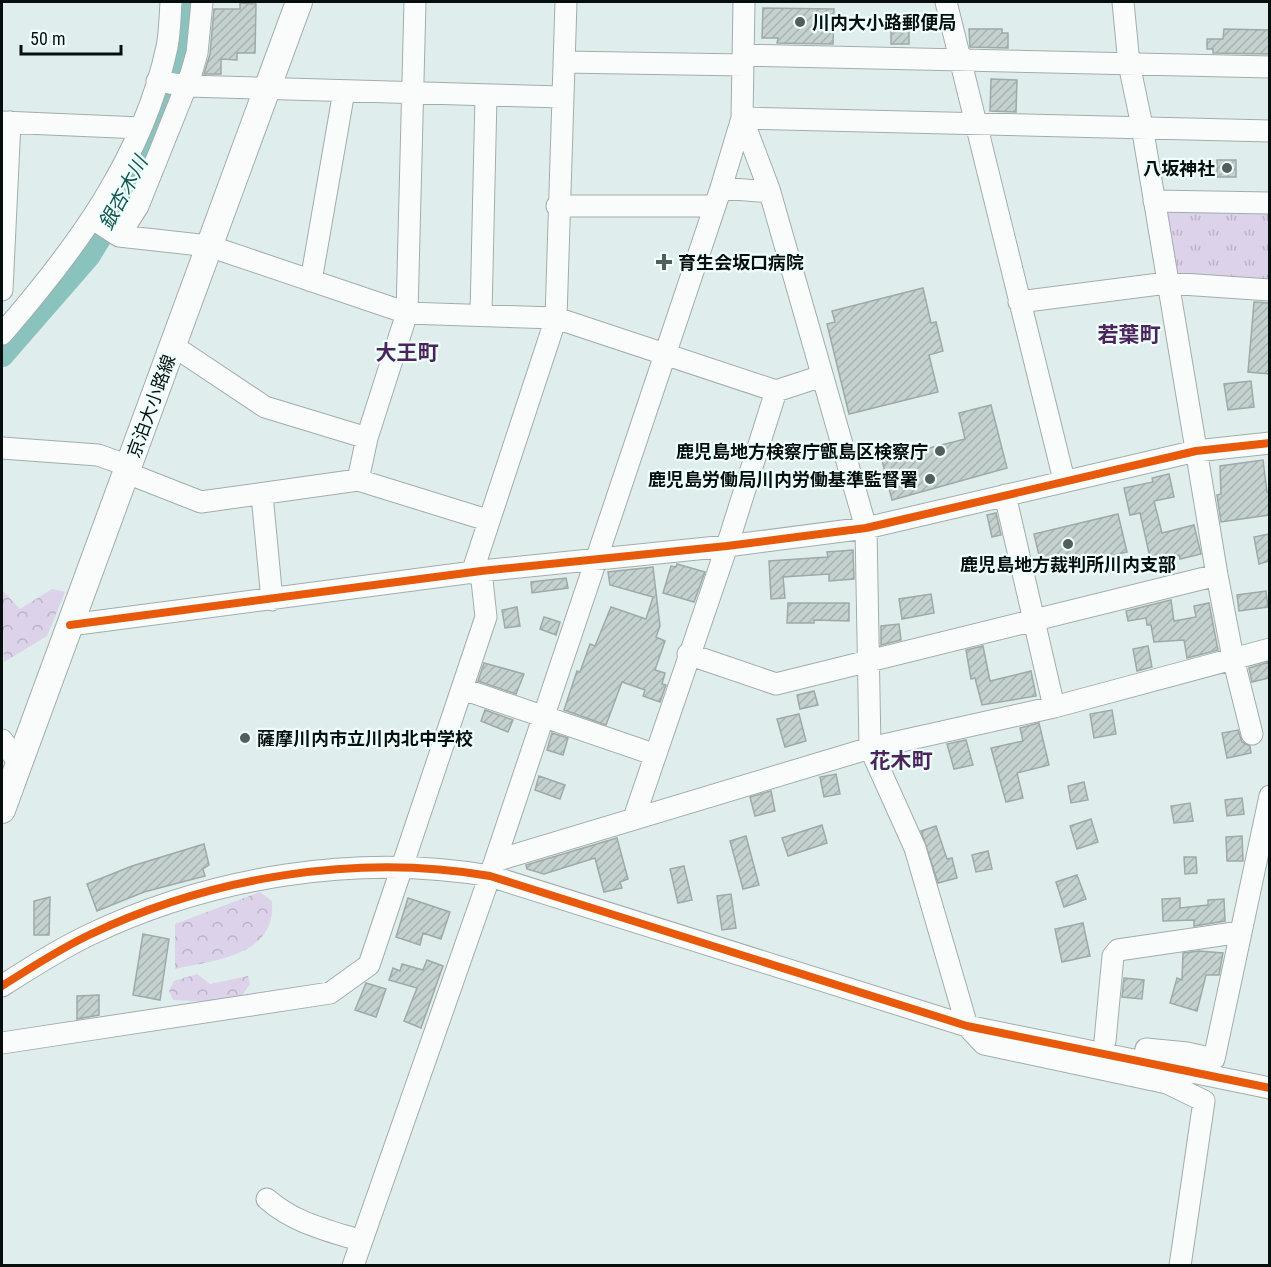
<svg xmlns="http://www.w3.org/2000/svg" width="1271" height="1267" viewBox="0 0 1271 1267" font-family="'Roboto Condensed','Noto Sans JP',sans-serif">
  <style>
    .forest { fill: url(#forest-crowns) }
    .park { fill: url(#park-tufts) }
    .lines { fill: none; stroke-linecap: round; stroke-linejoin: round }
    .river { stroke: #8ac3bd; stroke-width: 24 }
    .building { fill: url(#building-hatch); stroke: #9ea9a8; stroke-width: 1.5 }
    .minor-casing { stroke: #a1adab; stroke-width: 23 }
    .major-casing { stroke: #a1adab; stroke-width: 28 }
    .minor { stroke: #fafcfc; stroke-width: 21 }
    .major { stroke: #fafcfc; stroke-width: 26 }
    .cycleway-casing { stroke: #eefffd; stroke-width: 11 }
    .cycleway { stroke: #e8590c; stroke-width: 8 }
    .poi-dot { fill: #525d5c; stroke: #eefffd; stroke-width: 2 }
    .labels { text-anchor: middle; dominant-baseline: central; stroke-width: 4.5; stroke-linejoin: round; paint-order: stroke }
    .poi-label { font-size: 18px; font-weight: bold; fill: #060f0e; stroke: #eefffd; text-anchor: start }
    .street-label { font-size: 18px; fill: #060f0e; stroke: #eefffd }
    .water-label { font-size: 20px; font-style: italic; fill: #175752; stroke: #eefffd }
    .quarter-label { font-size: 21px; font-weight: bold; fill: #4a245a; stroke: #eefffd }
  </style>
  <defs>
    <pattern id="forest-crowns" width="20" height="18" patternUnits="userSpaceOnUse" patternTransform="scale(1.5)"><rect width="20" height="18" fill="#dcd2e9"/><path d="M2 6a3 3 0 1 1 6 0M12 15a3 3 0 1 1 6 0" fill="none" stroke="#bbb3c7"/></pattern>
    <pattern id="park-tufts" width="24" height="20" patternUnits="userSpaceOnUse" patternTransform="scale(1.5)"><rect width="24" height="20" fill="#dcd2e9"/><path d="M3 7l-1-3M5 7V3M7 7l1-3M15 17l-1-3M17 17v-4M19 17l1-3" fill="none" stroke="#bbb3c7"/></pattern>
    <pattern id="building-hatch" width="6" height="6" patternUnits="userSpaceOnUse" patternTransform="scale(1.5)"><rect width="6" height="6" fill="#c5d1cf"/><path d="M-1 1l2-2M0 6l6-6M5 7l2-2" fill="none" stroke="#a8b2b1"/></pattern>
  </defs>
  <rect width="100%" height="100%" fill="#dfeeec"/>
  <!-- forest -->
  <path class="forest" d="M52,589l13,3 -18,44 -43,26 -2,-72 18,19z
    M260,892l12,9c5,55 -57,59 -97,68v-45z
    M197,974l13,10 38,-8 2,8 -9,13 -29,5 -39,-2 -4,-9 5,-10z"/>
  <!-- park -->
  <path class="park" d="M1161,206h108v74l-95,-6z"/>
  <g class="lines">
    <!-- river -->
    <path class="river" d="M2,355l87,-100 46,-76 15,-32 29,-85 7,-60"/>
  </g>
  <!-- building -->
  <path class="building" d="M240,3l16,1 -1,49h-18v7l-16,-1v15h-17l6,-20 4,-45h26z
    M763,8l71,1 -1,35 -56,-1 1,-5h-16z
    M969,29h33v4h6v15l-38,-1z
    M1224,29l45,1v24l-56,-1v-4h-6v-10h16z
    M909,31v13h-18v-12z
    M991,79l26,1 -1,32 -26,-1z
    M1217,160h19v17h-19z
    M923,288l8,35 5,-1 7,29 -14,4 9,37 -89,22 -22,-90 8,-2 -3,-11z
    M1254,302l15,1v71l-21,-2z
    M1251,381l3,26 -26,3 -4,-26z
    M991,405l16,63 -115,32 -10,-40 83,-21 -6,-26z
    M1263,460l4,32h2v23l-48,7 -4,-27 4,-1 -1,-28z
    M1169,474l5,23 -20,4 8,32 32,-8 7,29 -21,5 -1,-4 -28,7 -11,-49 -10,2 -6,-27 29,-6 -1,-4z
    M996,513l5,22 -9,2 -5,-22z
    M1118,514l9,38 -84,20 -9,-38z
    M1269,534v27l-10,3 -5,-27z
    M853,550l1,29 -25,2v-7l-46,3 2,21 -14,1 -2,-38 59,-4 -1,-5z
    M677,564l28,8 -11,30 -31,-9 8,-27 5,1z
    M653,567l7,59 -4,11 9,4 -10,29 10,3 -3,11 4,1 -6,17 -17,-6 2,-6 -23,-8 -16,43 -42,-15 13,-39 3,1 10,-28 5,2 16,-39 35,12 7,-22 -43,-12 -2,-13z
    M566,578l2,10 -36,5 -1,-11z
    M1266,591l2,16 -29,4 -2,-16z
    M931,594l3,19 -32,6 -3,-20z
    M1171,600l3,21 22,-4 -2,-11 15,-3 9,47 -31,8 -3,-18 -30,2 -3,-17h-4l-1,-7 -18,3 -2,-10z
    M788,603h61v18l-35,-1v3h-27z
    M517,607l3,19 -15,2 -3,-18z
    M544,617l16,5 -4,13 -16,-6z
    M899,624l2,16 -20,5v-19z
    M983,646l7,35 41,-10 5,25 -54,9 -7,-27 -4,1 -5,-29z
    M1148,646l4,21 -15,4 -4,-22z
    M1269,662v16l-17,4 -3,-14z
    M484,663l40,11 -8,20 -38,-13z
    M814,691l4,14 -18,4 -3,-14z
    M485,710l28,10 -5,12 -27,-11z
    M1112,710l4,24 -22,4 -4,-24z
    M799,714l7,27 -21,6 -8,-28z
    M1039,723l10,42 -32,8 6,25 -17,4 -15,-54 32,-7 -3,-13z
    M1238,730l4,12 8,4 1,7 -24,5 -5,-25z
    M552,733l16,5 -5,17 -16,-5z
    M966,740l7,25 -19,4 -7,-25z
    M836,774l4,20 -16,3 -4,-20z
    M539,776l26,9 -5,14 -25,-9z
    M1084,782l4,18 -17,3 -3,-17z
    M771,791l4,20 -20,5 -5,-19z
    M1242,798l2,16 -17,2 -2,-16z
    M1190,803l3,18 -19,2 -3,-17z
    M1091,819l7,23 -21,7 -7,-23z
    M822,825l5,18 -39,13 -6,-18z
    M936,826l11,33 5,-1 5,20 -19,5 -17,-52z
    M746,836l13,49 -16,4 -13,-48z
    M1242,836l1,25h-16l-1,-24z
    M617,838l11,41 -8,3 2,6 -18,4 -9,-34 -51,16 -17,-5 -1,-4z
    M204,844l5,21 -6,4 2,7 -61,16 -47,19 -10,-27 45,-18z
    M988,851l4,18 -16,3 -4,-17z
    M1184,857h12l1,16 -12,1z
    M684,866l8,34 -14,3 -8,-34z
    M1077,875l9,24 -22,8 -8,-25z
    M731,894l5,34 -14,2 -5,-34z
    M50,897l-1,38h-15v-34z
    M408,898l42,14 -9,27 -18,-6 -3,12 -24,-8z
    M1180,898v10l28,-3v-5l16,-1 1,22 -31,5v-6l-31,1 -1,-22z
    M1083,923l7,33 -28,6 -7,-33z
    M143,934l26,5 -9,61 -27,-5z
    M1199,951l24,2 -4,22h-13l-9,36 -27,-8 7,-25 5,2 1,-27z
    M427,960l16,6 -22,62 -17,-7 13,-33 -28,-8 4,-12 7,3 2,-7 21,6z
    M1124,978l20,2 -2,19 -20,-2z
    M366,983l20,6 -10,28 -21,-7z
    M99,995v20l-22,4v-23z"/>
  <g class="lines">
    <!-- minor casing -->
    <g class="minor-casing">
      <path id="minor" d="M946,2l118,478
        M1123,2l6,62 13,62 75,449 16,83 19,76
        M743,55l527,12
        M564,62l179,3
        M157,81l30,5 375,11
        M742,118l27,71 97,339 4,220 45,100 52,178 17,18 183,39 37,18 -24,165
        M742,118l528,13
        M2,122l139,6
        M721,188l49,4
        M1154,201l116,2
        M557,206h158
        M93,219l26,17 90,10 198,67 149,5 220,73 46,-15
        M119,236l19,-30 53,-132 6,-21 5,-51
        M311,281l33,-190
        M2,290l8,-168
        M1019,302l148,-19 103,7
        M481,314l5,-218
        M2,334c73,-84 141,-175 165,-287 3,-15 3,-31 4,-45
        M172,345l93,62 102,31
        M2,448l96,7 31,11
        M127,473l74,29 157,-22 129,40
        M358,480l9,-42 40,-125 8,-311
        M262,495l10,105
        M1005,495l49,212
        M472,573l84,-255 10,-316
        M70,625l411,-54 246,-25 139,-18 330,-77 74,-8
        M688,654l88,30 441,-109
        M463,689l190,65
        M2,740l17,23
        M634,818l93,-272 49,-155
        M495,861l375,-113 184,-41 216,-58
        M2,986c28,-18 56,-36 87,-51 121,-58 268,-82 401,-59l477,150 303,62
        M1105,1041l8,-85 5,-6 123,-18
        M2,1043l328,-50 39,-28 117,-348 -5,-46
        M1146,1049l41,4 27,6 56,-263
        M267,1199c27,24 60,31 94,42
        M353,1266l142,-405 226,-673 21,-70 2,-116"/>
    </g>
    <!-- major casing -->
    <g class="major-casing">
      <path id="major" d="M2,810l297,-808"/>
    </g>
    <!-- minor -->
    <use href="#minor" class="minor"/>
    <!-- major -->
    <use href="#major" class="major"/>
    <!-- cycleway casing -->
    <g class="cycleway-casing">
      <path id="cycleway" d="M70,625l411,-54 246,-25 139,-18 330,-77 74,-8
        M2,986c28,-18 56,-36 87,-51 121,-58 268,-82 401,-59l477,150 303,62"/>
    </g>
    <!-- cycleway -->
    <use href="#cycleway" class="cycleway"/>
  </g>
  <!-- markers -->
  <g class="poi-dot">
    <circle cx="800" cy="22" r="6"/>
    <circle cx="1227" cy="168" r="6"/>
    <path d="M661 253h6v6h6v6h-6v6h-6v-6h-6v-6h6z"/>
    <circle cx="940" cy="451" r="6"/>
    <circle cx="930" cy="479" r="6"/>
    <circle cx="1068" cy="544" r="6"/>
    <circle cx="245" cy="738" r="6"/>
  </g>
  <g class="labels">
    <!-- poi labels -->
    <g class="poi-label">
      <text x="812" y="22">川内大小路郵便局</text>
      <text x="1215" y="168" text-anchor="end">八坂神社</text>
      <text x="678" y="262">育生会坂口病院</text>
      <text x="928" y="451" text-anchor="end">鹿児島地方検察庁甑島区検察庁</text>
      <text x="918" y="479" text-anchor="end">鹿児島労働局川内労働基準監督署</text>
      <text x="1068" y="564" text-anchor="middle">鹿児島地方裁判所川内支部</text>
      <text x="257" y="738">薩摩川内市立川内北中学校</text>
    </g>
    <!-- street labels -->
    <g class="street-label">
      <text transform="translate(151 406) rotate(-70)">京泊大小路線</text>
    </g>
    <!-- water labels -->
    <g class="water-label">
      <text transform="translate(123 193) rotate(-62)">銀杏木川</text>
    </g>
    <!-- quarter labels -->
    <g class="quarter-label">
      <text x="1129" y="335">若葉町</text>
      <text x="407" y="353">大王町</text>
      <text x="901" y="761">花木町</text>
    </g>
  </g>
  <!-- border -->
  <rect width="1271" height="1267" fill="none" stroke="#060f0e" stroke-width="6"/>
  <!-- scale -->
  <path d="M21 45v9h100v-9" fill="none" stroke="#060f0e" stroke-width="3"/>
  <text x="30" y="45" font-size="18" fill="#060f0e" stroke="#eefffd" stroke-width="4.5" paint-order="stroke">50 m</text>
</svg>
